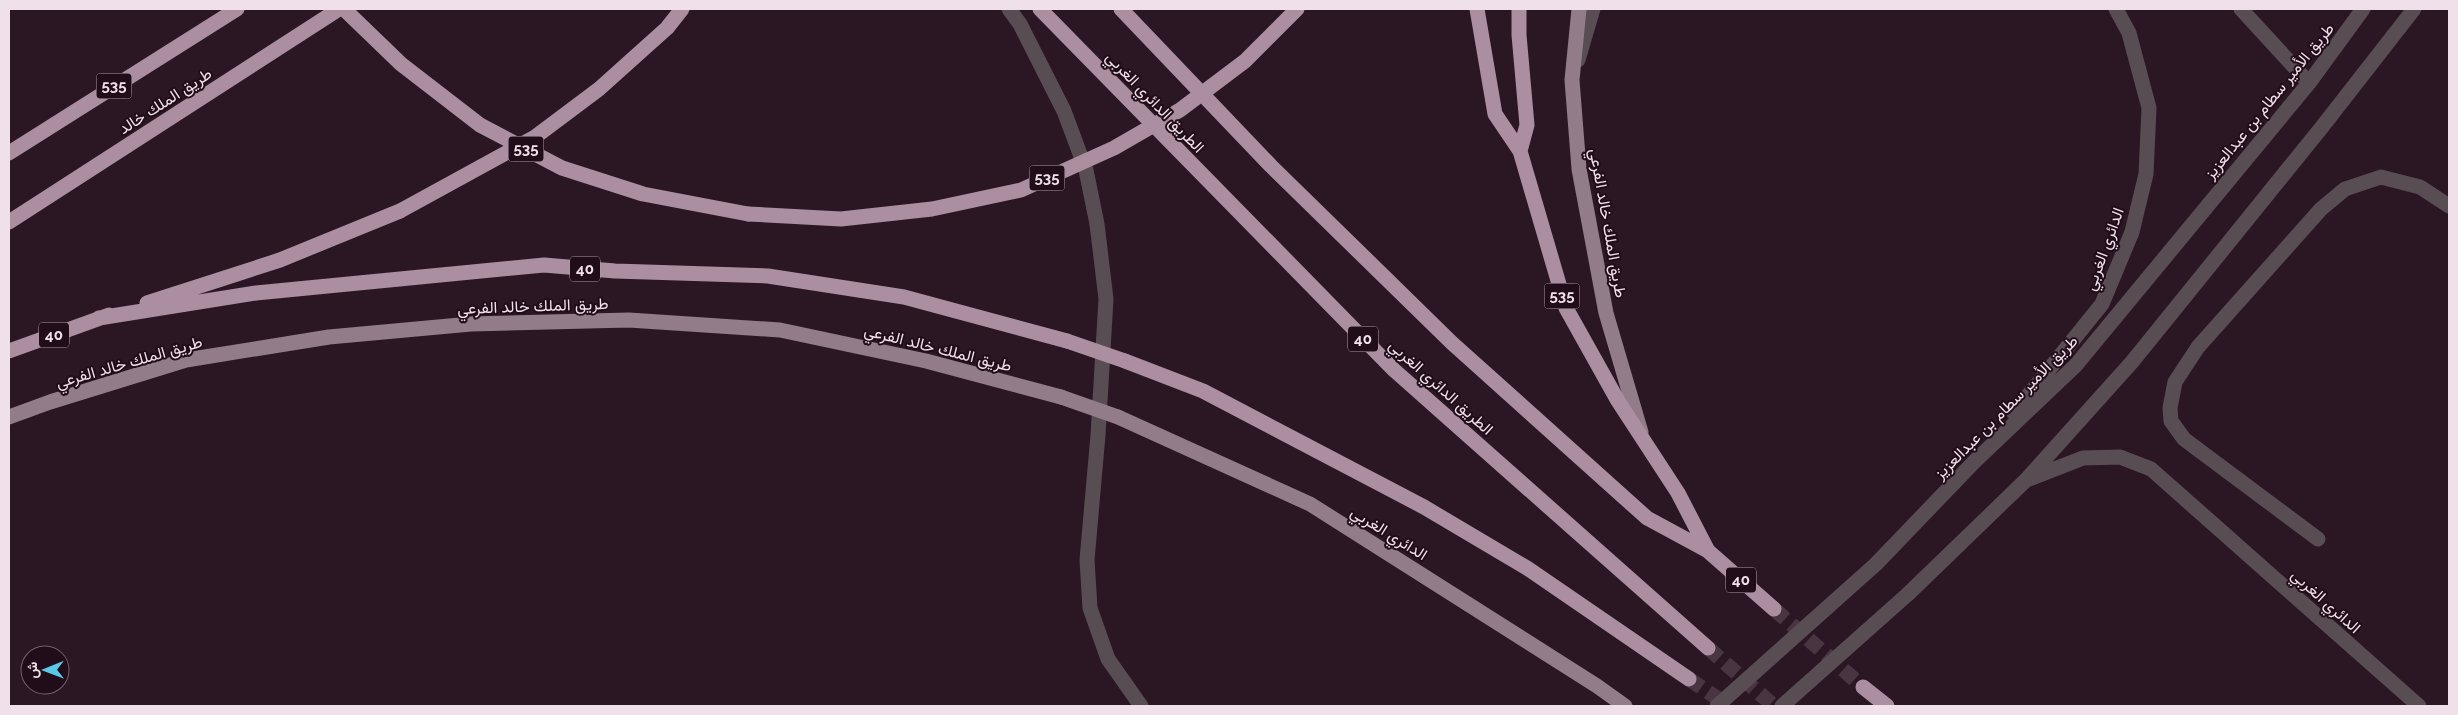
<svg xmlns="http://www.w3.org/2000/svg" width="2458" height="715" viewBox="0 0 2458 715" font-family="Raleway,Vazirmatn,sans-serif">
  <style>
    .lines { fill: none; stroke-linecap: round; stroke-linejoin: round }
    .highway-tunnel { stroke: #493442; stroke-width: 15; stroke-dasharray: 15 8; stroke-linecap: butt }
    .minor { stroke: #594d54; stroke-width: 15 }
    .major { stroke: #937c8a; stroke-width: 15 }
    .highway { stroke: #ab8e9f; stroke-width: 15 }
    .minor-bridge { stroke: #594d54; stroke-width: 15 }
    .major-bridge { stroke: #937c8a; stroke-width: 15 }
    .highway-bridge { stroke: #ab8e9f; stroke-width: 15 }
    .labels { text-anchor: middle; dominant-baseline: central; stroke-width: 4; stroke-linejoin: round; paint-order: stroke }
    .shield { fill: #210d1a; stroke: #b2a1ab; stroke-width: 1 }
    .shield-label { font-size: 15px; font-weight: bold; fill: #f0e0e9 }
    .street-label { font-size: 16px; fill: #f0e0e9; stroke: #210d1a }
  </style>
  <rect width="100%" height="100%" fill="#2b1624"/>
  <g class="lines">
    <!-- highway-tunnel -->
    <path class="highway-tunnel" d="M1774,609l89,78
      M1708,648l66,58
      M1689,679l40,27"/>
    <!-- minor -->
    <path class="minor" d="M1009,9l11,15 44,87 22,59 11,54 9,75 -8,136 -11,125 3,48 18,51 33,47
      M2241,9l68,74
      M1578,60l15,-51
      M2014,413l88,-109 30,-72 14,-58 3,-66 -20,-75 -13,-24
      M2029,479l54,-21 37,-1 31,12 268,237
      M2318,539l-134,-100 -13,-18 -1,-13 5,-26 23,-35 123,-138 24,-20 36,-12 39,10 29,19
      M1876,564l98,-102 102,-97 233,-282 54,-74
      M1908,594l118,-114 106,-118 190,-235 92,-118"/>
    <!-- major -->
    <path class="major" d="M1579,9l-7,71 7,89 27,144 35,119
      M9,417l41,-15 136,-42 143,-23 142,-13 158,-4 151,10 146,31 135,36
      M1118,417l192,87 287,182 28,20"/>
    <!-- highway -->
    <path class="highway" d="M344,9l57,55 79,61 82,43 81,26 105,20
      M1040,9l354,361 314,278
      M1121,9l150,157 181,177 195,175 61,33 66,58
      M1477,9l18,105 25,37
      M1519,9v26l8,90 -7,26 46,157 52,93 60,92 30,58
      M9,153l228,-144
      M9,222l330,-213
      M147,303l133,-43 120,-49
      M99,318l157,-25 288,-28 71,6 153,5 136,21 163,44
      M9,351l100,-36
      M1125,361l78,30 221,116 103,61 162,111
      M1863,687l24,19"/>
    <!-- minor-bridge -->
    <path class="minor-bridge" d="M1717,706l159,-142
      M1782,706l126,-112"/>
    <!-- major-bridge -->
    <path class="major-bridge" d="M1061,397l57,20"/>
    <!-- highway-bridge -->
    <path class="highway-bridge" d="M400,211l135,-74 64,-48 68,-61 15,-19
      M748,214l93,5 91,-10 89,-19 93,-42 66,-38 65,-49 52,-52
      M1067,341l58,20"/>
  </g>
  <g class="labels">
    <!-- shield labels -->
    <g class="shield">
      <rect x="96.5" y="73.5" width="35" height="25" rx="4"/>
      <rect x="508.5" y="136.5" width="35" height="25" rx="4"/>
      <rect x="1029.5" y="165.5" width="35" height="25" rx="4"/>
      <rect x="570" y="256.5" width="30" height="25" rx="4"/>
      <rect x="1544.5" y="283.5" width="35" height="25" rx="4"/>
      <rect x="39" y="322.5" width="30" height="25" rx="4"/>
      <rect x="1348" y="326.5" width="30" height="25" rx="4"/>
      <rect x="1726" y="567.5" width="30" height="25" rx="4"/>
    </g>
    <g class="shield-label">
      <text x="114" y="86">535</text>
      <text x="526" y="149">535</text>
      <text x="1047" y="178">535</text>
      <text x="585" y="269">40</text>
      <text x="1562" y="296">535</text>
      <text x="54" y="335">40</text>
      <text x="1363" y="339">40</text>
      <text x="1741" y="580">40</text>
    </g>
    <!-- street labels -->
    <g class="street-label">
      <text transform="translate(165 101) rotate(-33)">طريق الملك خالد</text>
      <text transform="translate(2269 101) rotate(-51)">طريق الأمير سطام بن عبدالعزيز</text>
      <text transform="translate(1155 102) rotate(46)">الطريق الدائري الغربي</text>
      <text transform="translate(1608 223) rotate(80)">طريق الملك خالد الفرعي</text>
      <text transform="translate(2104 249) rotate(-70)">الدائري الغربي</text>
      <text transform="translate(533 306) rotate(-2)">طريق الملك خالد الفرعي</text>
      <text transform="translate(938 348) rotate(14)">طريق الملك خالد الفرعي</text>
      <text transform="translate(129 362) rotate(-16)">طريق الملك خالد الفرعي</text>
      <text transform="translate(1441 387) rotate(42)">الطريق الدائري الغربي</text>
      <text transform="translate(2006 407) rotate(-45)">طريق الأمير سطام بن عبدالعزيز</text>
      <text transform="translate(1389 533) rotate(32)">الدائري الغربي</text>
      <text transform="translate(2326 601) rotate(42)">الدائري الغربي</text>
    </g>
  </g>
  <!-- border -->
  <rect width="2458" height="715" fill="none" stroke="#f0e0e9" stroke-width="20"/>
  <!-- north arrow -->
  <g transform="translate(45 670) rotate(269)"><circle r="24" fill="#210d1a" stroke="#74616d"/>
  <path d="M0-4L9 19L0 12L-9 19Z" fill="#5bc8e7"/>
  <text y="-8" font-size="14" font-weight="bold" text-anchor="middle" fill="#f0e0e9">ش</text>
  </g>
</svg>
